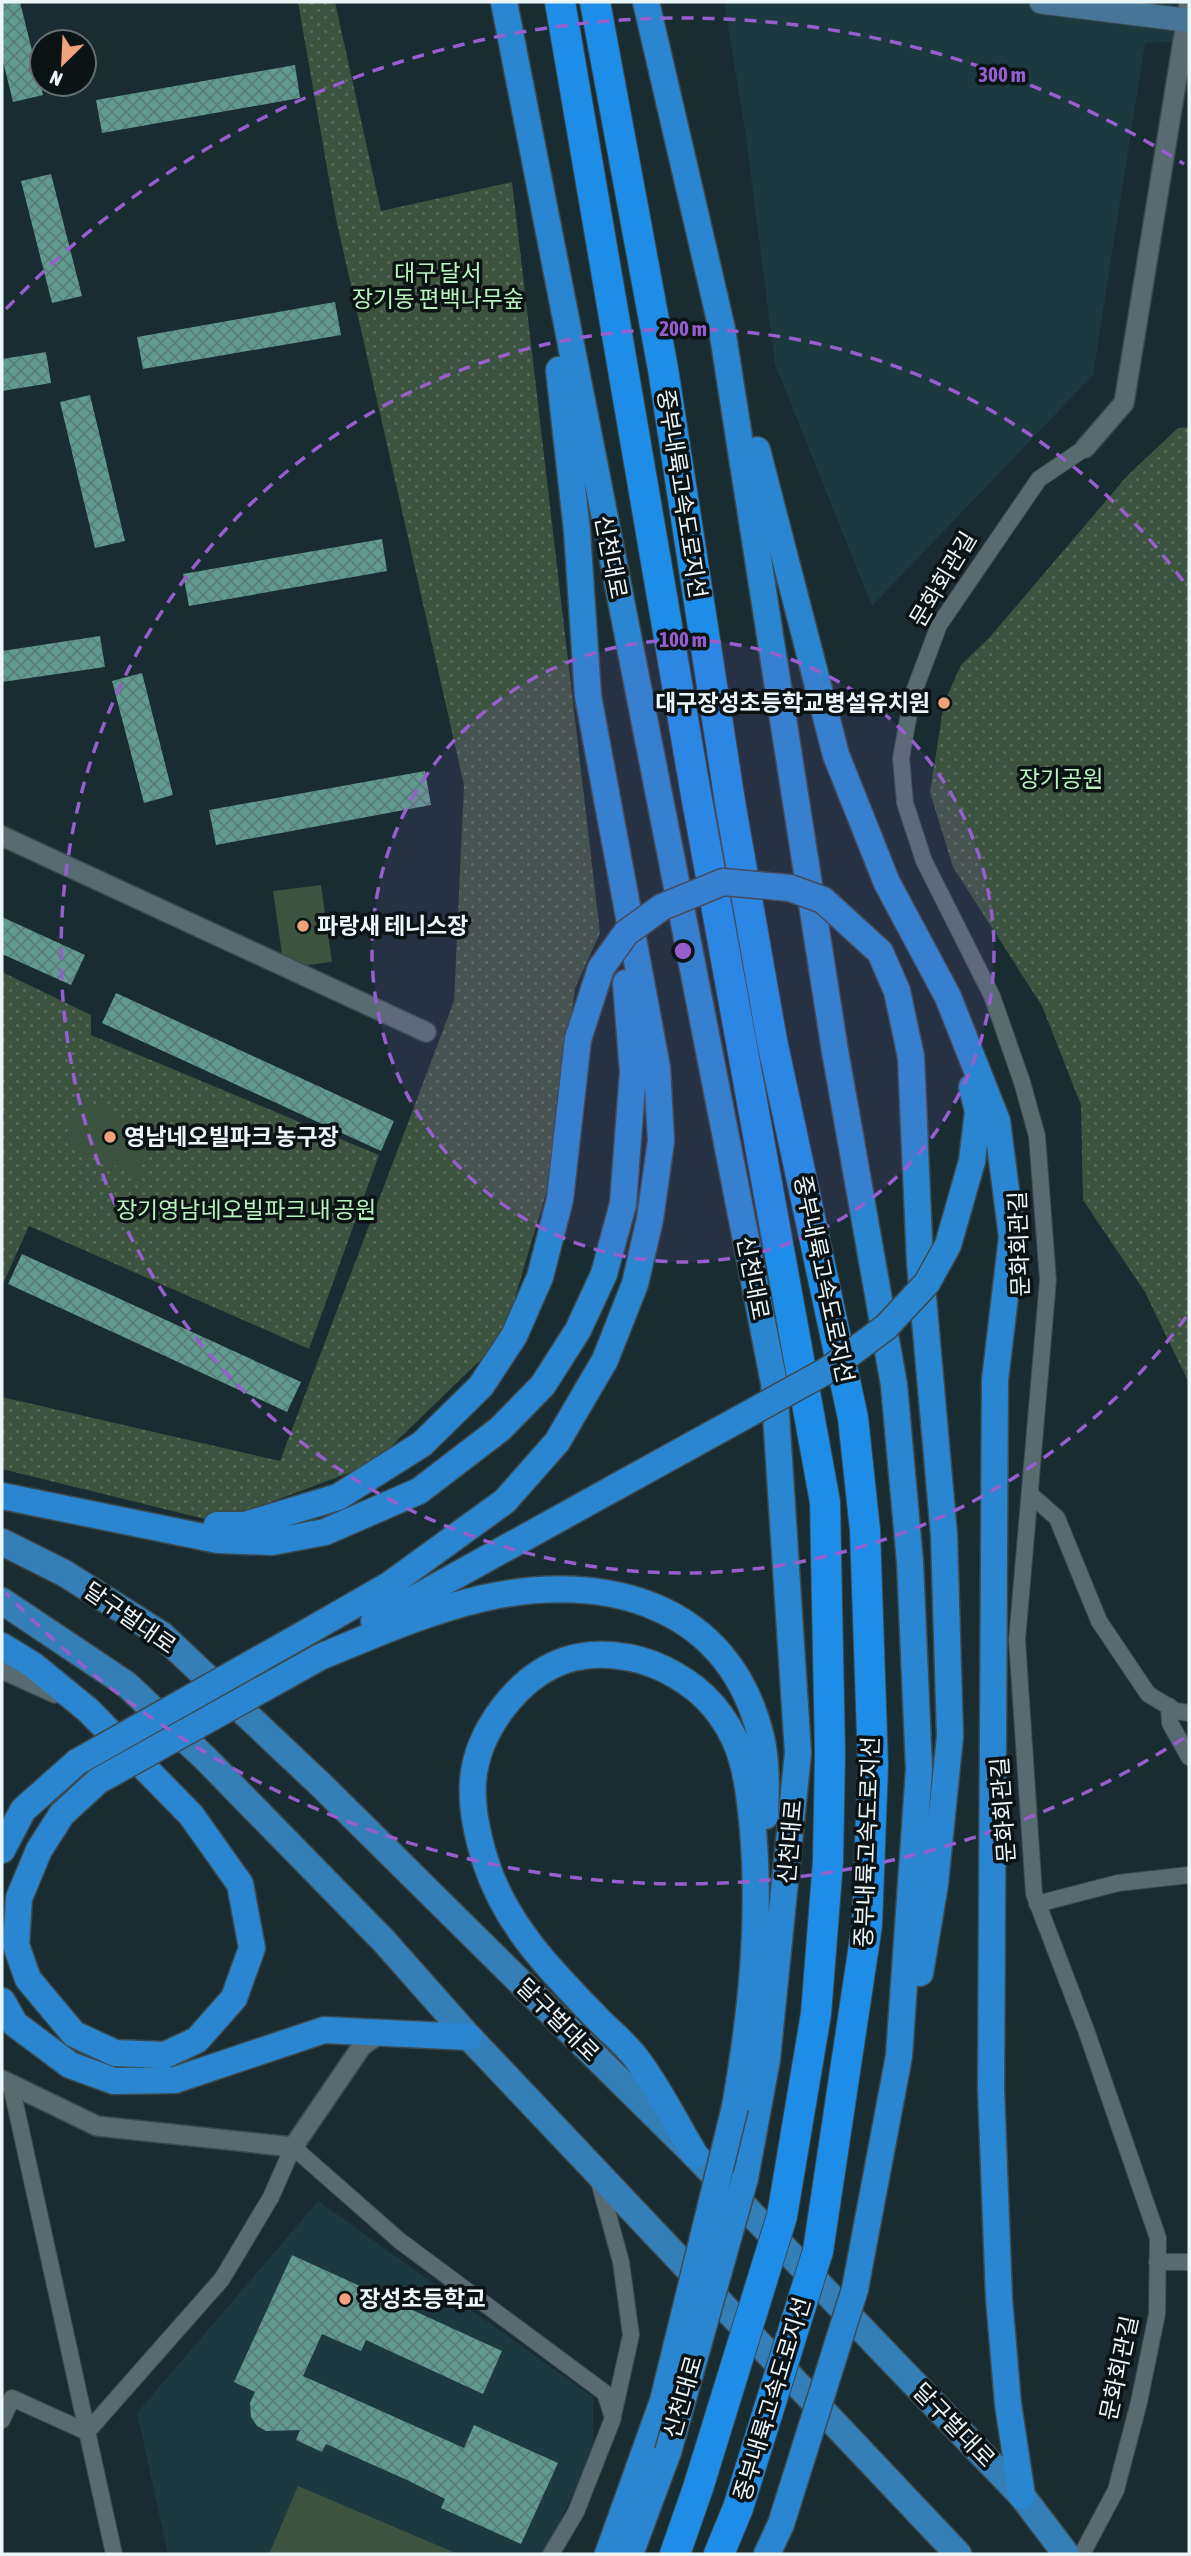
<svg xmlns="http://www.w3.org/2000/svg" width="1191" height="2556" viewBox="0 0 1191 2556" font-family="'Asap Condensed','Noto Sans KR',sans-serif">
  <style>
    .built { fill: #1d3940 }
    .grass { fill: url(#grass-dots) }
    .garden { fill: #3c533f }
    .building { fill: url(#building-cross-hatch) }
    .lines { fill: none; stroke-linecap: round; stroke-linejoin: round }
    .minor-casing { stroke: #3b4a4e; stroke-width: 18 }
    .tertiary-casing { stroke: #3b4a4e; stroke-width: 22 }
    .secondary-casing { stroke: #3b4a4e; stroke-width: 25 }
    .primary-casing { stroke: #3b4a4e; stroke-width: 29 }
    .trunk-casing { stroke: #3b4a4e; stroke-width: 29 }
    .motorway-casing { stroke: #3b4a4e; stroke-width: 32 }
    .minor { stroke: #576b71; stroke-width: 16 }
    .tertiary { stroke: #576b71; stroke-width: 19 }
    .secondary { stroke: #467595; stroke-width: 23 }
    .primary { stroke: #357fb8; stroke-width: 26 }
    .trunk { stroke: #2a86d0; stroke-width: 26 }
    .motorway { stroke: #1e8de8; stroke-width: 30 }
    .trunk-bridge-casing { stroke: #3b4a4e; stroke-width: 29; stroke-linecap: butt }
    .motorway-bridge-casing { stroke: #3b4a4e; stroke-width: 32; stroke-linecap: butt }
    .trunk-bridge { stroke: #2a86d0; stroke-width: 26 }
    .motorway-bridge { stroke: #1e8de8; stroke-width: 30 }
    .ring { fill: none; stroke: #975ece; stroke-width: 3.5; stroke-dasharray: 12 9 }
    .poi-dot { fill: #f1a17c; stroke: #0b1315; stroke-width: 2.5 }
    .labels { text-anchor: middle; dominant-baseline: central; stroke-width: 7; stroke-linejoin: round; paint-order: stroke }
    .park-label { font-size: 23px; fill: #b8f2be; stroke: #0b1315 }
    .street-label { font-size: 23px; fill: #ebf6f9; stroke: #0b1315 }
    .poi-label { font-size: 23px; font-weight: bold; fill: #ebf6f9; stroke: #0b1315; text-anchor: start }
    .centre { fill: #975ece; stroke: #0b1315; stroke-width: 3.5 }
    .ring-label { font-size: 21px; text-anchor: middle; font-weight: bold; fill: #975ece; stroke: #0b1315; stroke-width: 7; stroke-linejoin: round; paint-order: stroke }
  </style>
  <defs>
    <pattern id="grass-dots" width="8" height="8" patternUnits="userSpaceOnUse" patternTransform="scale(1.75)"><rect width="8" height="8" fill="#3c533f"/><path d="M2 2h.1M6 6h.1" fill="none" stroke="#586c5c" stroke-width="1.8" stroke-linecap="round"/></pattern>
    <pattern id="building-cross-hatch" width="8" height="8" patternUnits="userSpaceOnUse" patternTransform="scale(1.75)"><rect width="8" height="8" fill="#619a8f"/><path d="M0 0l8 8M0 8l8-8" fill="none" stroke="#587e77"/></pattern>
  </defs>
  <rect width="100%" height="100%" fill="#192c31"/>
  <!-- built -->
  <path class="built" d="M724,2h465v39l-44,2 -52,332 -221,231 -97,-242 -30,-235z
    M318,2201l275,196v56l-49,101h-376l-31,-141z"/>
  <!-- grass -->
  <path class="grass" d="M298,2h37l46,209 131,-29 88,751 -25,55 -23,185 -49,165 -130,126 -156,58 -215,-53v-72l278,64 174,-460 10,-216 -128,-566z
    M1189,427v956l-44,-91 -62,-92 -2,-95 -39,-99 -89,-139 -23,-75 14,-89 17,-38 29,-28 137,-161 51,-48z
    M2,972l89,43v20l288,120 -70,194 -280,-123 -27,60v-164l3,-6 -3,-2z"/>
  <!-- garden -->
  <path class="garden" d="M321,885l11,77 -48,6 -11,-77z
    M82,1099l75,35 -20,42 -74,-35z
    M298,2486l160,68h-189z"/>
  <!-- building -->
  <path class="building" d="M2,2h18l23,93 -30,7 -11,-45z
    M295,65l5,33 -198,35 -6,-33z
    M51,174l31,122 -30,7 -31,-122z
    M335,302l6,33 -198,34 -6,-32z
    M46,352l5,31 -49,8v-32z
    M90,395l35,146 -30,7 -35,-146z
    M382,539l5,32 -198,35 -6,-32z
    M100,636l5,31 -103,15v-31z
    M142,673l31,122 -29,8 -32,-122z
    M425,771l6,34 -215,40 -7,-35z
    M2,917l83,38 -14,30 -69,-31z
    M116,993l278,128 -13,30 -279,-128z
    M22,1254l279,128 -14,30 -279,-128z
    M292,2255l210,96 -19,43 -117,-54 -5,11 -39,-17 -19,42 161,72 10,-23 84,38 -37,81 -80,-36 4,-9 -38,-19 -81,-36 -4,8 -26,-12 4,-10 -34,1 -9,-5 -6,-9 -1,-14 5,-11 -21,-10z"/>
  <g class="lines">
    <!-- minor casing -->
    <g class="minor-casing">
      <path id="minor" d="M1031,1495l26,23 42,103 49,73 28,17 13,2
        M1169,1706l1,17 19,34
        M1037,1904l81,-21 71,-8
        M11,2085l103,469
        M598,2178l23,84 10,73 -18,81
        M1157,2262h32
        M2,2420l10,-22 75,34 135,-153 49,-82 22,-50 107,94 205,152 8,25 -37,94 -25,42
        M1082,2554l34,-64 23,-88 18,-88 1,-76 -72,-208 -52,-136 -17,-254 31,-360 -11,-144 -15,-54 -30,-86 -68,-135 -19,-58 -4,-45 11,-61 27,-72 100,-146 46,-31"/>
    </g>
    <!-- tertiary casing -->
    <g class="tertiary-casing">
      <path id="tertiary" d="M1085,448l39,-45 65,-399
        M2,836l424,196
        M2,1669l53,24
        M2,2080l95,46 196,21 69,-101 21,-15"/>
    </g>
    <!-- secondary casing -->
    <g class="secondary-casing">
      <path id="secondary" d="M1041,2l144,18"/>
    </g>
    <!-- primary casing -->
    <g class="primary-casing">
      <path id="primary" d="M2,1542l62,31 98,62 158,149 375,371 327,341 44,58
        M2,1601l124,83 79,74 178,182 86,97 489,517"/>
    </g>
    <!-- trunk casing -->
    <g class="trunk-casing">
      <path id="trunk" d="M504,2l270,1381 24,370 -31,306 -22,119
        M646,2l76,327 113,722 59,334 16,177 9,207 -20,287 -44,233
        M757,450l79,305 51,128 61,114 49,124 15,116 -17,143 -4,709 8,209 9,106 14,92
        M911,1057l9,206 24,272 6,201 -15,148 -15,89
        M972,1087l6,24 -6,50
        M2,1496l216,44 54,2 53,-10 94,-41 81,-62 43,-44 35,-55 26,-56 19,-70 10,-132 -7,-89
        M217,1525h28l93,-28 84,-53 59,-58 33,-50 26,-59 20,-78 18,-160
        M374,1621l242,-134
        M302,1635l87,-50 116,-84 52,-59 48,-82 30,-76 15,-65 11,-78 -4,-73 -69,-372 -11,-165 -18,-161
        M2,1646l31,19 55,45 103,105 49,69 12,64 -18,50 -37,42 -32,15 -50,-2 -41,-19 -46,-55 -12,-34 3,-47 20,-48 23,-36 36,-33
        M320,1657c54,-22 107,-46 164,-59 122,-27 245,6 277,139 6,26 5,53 4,79
        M2,1850l21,-40 54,-48
        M2,2001l13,23 55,41 44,16 61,-1 149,-50 145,7
        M695,2155c-19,-32 -36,-67 -59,-97 -11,-15 -28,-28 -41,-42 -44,-45 -89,-91 -109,-153 -8,-25 -15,-54 -13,-81 3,-50 45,-106 93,-122 31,-10 69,-5 98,9 32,16 54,36 70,69 13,28 16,61 19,92 8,93 -2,186 -18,277
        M608,2554l55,-153
        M630,2554l38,-102
        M767,2554l14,-30"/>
    </g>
    <!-- motorway casing -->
    <g class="motorway-casing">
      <path id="motorway" d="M560,2l135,787 130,713 5,250 -2,109 -12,153 -34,202
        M595,2l68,367 67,433 42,239 81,377 12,112 8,235 -6,160 -49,326
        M675,2554l23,-66
        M719,2554l19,-46"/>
    </g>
    <!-- minor -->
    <use href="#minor" class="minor"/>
    <!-- tertiary -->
    <use href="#tertiary" class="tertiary"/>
    <!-- secondary -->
    <use href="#secondary" class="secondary"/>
    <!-- primary -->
    <use href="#primary" class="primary"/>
    <!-- trunk -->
    <use href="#trunk" class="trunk"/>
    <!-- motorway -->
    <use href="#motorway" class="motorway"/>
    <!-- trunk-bridge casing -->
    <g class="trunk-bridge-casing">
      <path id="trunk-bridge" d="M578,1039l23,-71 25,-35 36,-26 61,-25 67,6 33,12 57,52 17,39 14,66
        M616,1487l212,-117 58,-43 41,-44 21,-38 24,-84
        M77,1762l225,-127
        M98,1781l222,-124
        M663,2401l72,-294
        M668,2452l77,-274
        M781,2524l74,-235"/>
    </g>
    <!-- motorway-bridge casing -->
    <g class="motorway-bridge-casing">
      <path id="motorway-bridge" d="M698,2488l84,-272
        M738,2508l80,-257"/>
    </g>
    <!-- trunk-bridge -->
    <use href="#trunk-bridge" class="trunk-bridge"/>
    <!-- motorway-bridge -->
    <use href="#motorway-bridge" class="motorway-bridge"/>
  </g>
  <!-- distance rings -->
  <circle cx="683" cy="951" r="311" fill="#975ece" fill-opacity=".12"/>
  <g class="ring">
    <circle cx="683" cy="951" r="311"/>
    <path d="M1186 1317A622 622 0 1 1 1186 585"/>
    <path d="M1184 1738A933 933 0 0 1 6 1593M6 309A933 933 0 0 1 1184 164"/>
  </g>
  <!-- markers -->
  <g class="poi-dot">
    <circle cx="944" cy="703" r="7"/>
    <circle cx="303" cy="926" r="7"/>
    <circle cx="110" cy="1137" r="7"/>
    <circle cx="345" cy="2299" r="7"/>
  </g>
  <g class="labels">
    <!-- park labels -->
    <g class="park-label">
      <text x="438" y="273">대구 달서<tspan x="438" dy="26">장기동 편백나무숲</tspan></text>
      <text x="1061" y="779">장기공원</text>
      <text x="246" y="1210">장기영남네오빌파크 내 공원</text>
    </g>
    <!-- street labels -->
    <g class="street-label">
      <text transform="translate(682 494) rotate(81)">중부내륙고속도로지선</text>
      <text transform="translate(611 557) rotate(79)">신천대로</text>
      <text transform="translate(943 579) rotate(-59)">문화회관길</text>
      <text transform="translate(1019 1244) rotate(-92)">문화회관길</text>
      <text transform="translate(753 1278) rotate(79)">신천대로</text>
      <text transform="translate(824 1279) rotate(78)">중부내륙고속도로지선</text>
      <text transform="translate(130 1618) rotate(35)">달구벌대로</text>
      <text transform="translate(1003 1810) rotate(-94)">문화회관길</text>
      <text transform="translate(790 1842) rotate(-85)">신천대로</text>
      <text transform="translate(867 1842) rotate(-88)">중부내륙고속도로지선</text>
      <text transform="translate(558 2020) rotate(45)">달구벌대로</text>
      <text transform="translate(1119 2368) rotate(-78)">문화회관길</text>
      <text transform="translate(683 2397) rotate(-74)">신천대로</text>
      <text transform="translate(772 2399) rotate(-73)">중부내륙고속도로지선</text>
      <text transform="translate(954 2425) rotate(46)">달구벌대로</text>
    </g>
    <!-- poi labels -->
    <g class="poi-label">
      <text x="930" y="703" text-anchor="end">대구장성초등학교병설유치원</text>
      <text x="317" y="926">파랑새 테니스장</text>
      <text x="124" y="1137">영남네오빌파크 농구장</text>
      <text x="359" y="2299">장성초등학교</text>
    </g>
  </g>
  <circle cx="683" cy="951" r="10" class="centre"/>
  <g class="ring-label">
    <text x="1002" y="82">300 m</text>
    <text x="683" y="336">200 m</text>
    <text x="683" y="647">100 m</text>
  </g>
  <!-- border -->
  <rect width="1191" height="2556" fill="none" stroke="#ebf6f9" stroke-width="7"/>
  <!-- north arrow -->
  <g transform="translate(63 63) rotate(204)"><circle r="33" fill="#0b1315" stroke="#656e70" stroke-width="2"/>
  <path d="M0-5L12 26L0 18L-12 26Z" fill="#f1a17c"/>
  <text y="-10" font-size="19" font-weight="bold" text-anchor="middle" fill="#ebf6f9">N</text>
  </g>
</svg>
